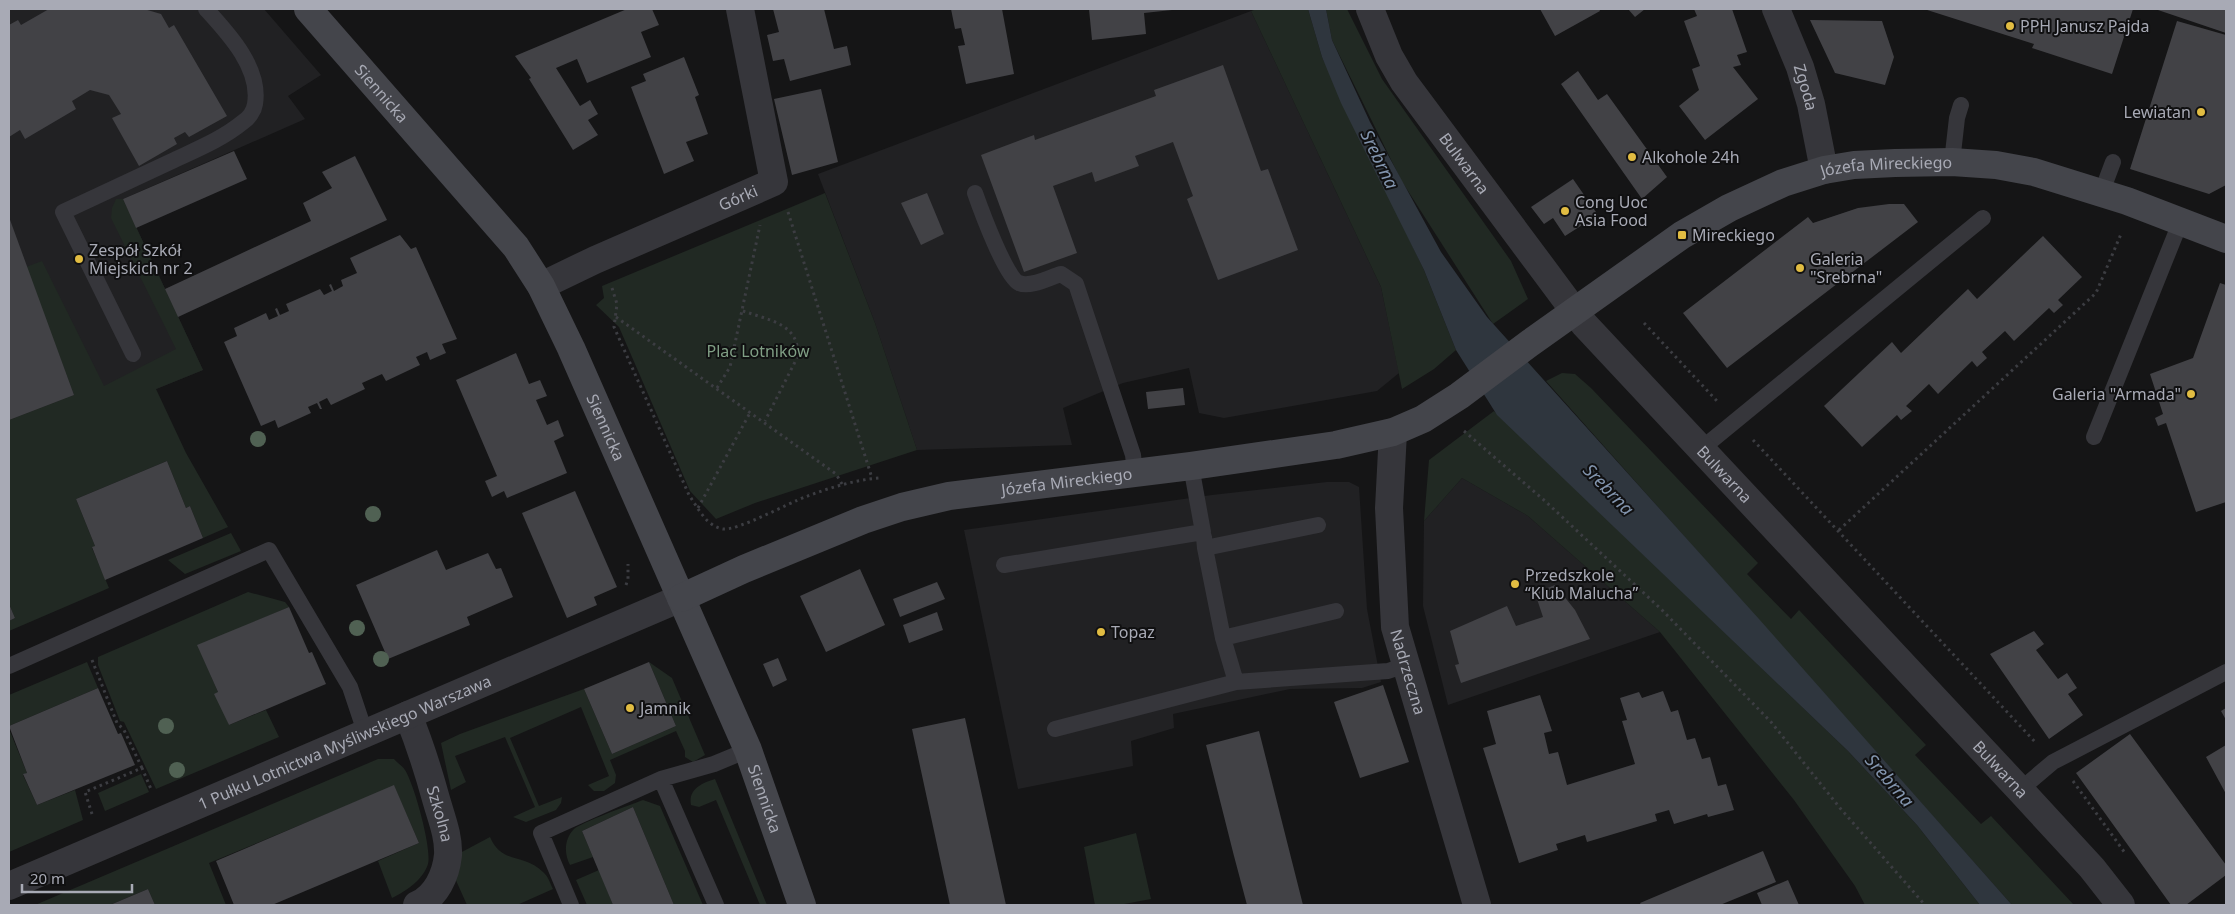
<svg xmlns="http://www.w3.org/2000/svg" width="2235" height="914" viewBox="0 0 2235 914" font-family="'Noto Sans',sans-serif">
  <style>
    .built { fill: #212123 }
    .green { fill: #212923 }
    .water { fill: #2f363e }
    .building { fill: #424246 }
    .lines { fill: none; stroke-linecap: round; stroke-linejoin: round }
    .path { stroke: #3c3d42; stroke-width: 3; stroke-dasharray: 2.5 4; stroke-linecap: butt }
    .lane { stroke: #36363b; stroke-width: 16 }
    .street { stroke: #36363b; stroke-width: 28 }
    .secondary { stroke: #44454b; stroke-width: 28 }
    .tree { fill: #506153 }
    .poi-dot { fill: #e1bc42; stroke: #101011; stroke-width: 2 }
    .labels { text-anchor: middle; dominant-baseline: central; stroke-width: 4; stroke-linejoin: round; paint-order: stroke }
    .poi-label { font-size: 16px; fill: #a8aab5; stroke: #101011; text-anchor: start }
    .street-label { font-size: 16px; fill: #a8aab5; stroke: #101011 }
    .park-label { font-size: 16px; fill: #809f85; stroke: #101011 }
    .water-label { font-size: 18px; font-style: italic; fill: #8294ad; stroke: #101011 }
  </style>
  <rect width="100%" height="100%" fill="#151516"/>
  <!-- built -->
  <path class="built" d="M9,9h255l57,66 -33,21 17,23 -182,80 80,171 -194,79z
    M1251,11l130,276 18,86 -22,18 -153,27 -25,-5 -10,-45 -66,15 -60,25 9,37 -155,5 -42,-127 -57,-149z
    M1462,478l66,38 132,116 -212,73 -25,-99 1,-85z
    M1327,482h22l10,5 8,122 14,73 -19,6 -72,1 -117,25 1,14 -43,13 2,25 -115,23 -54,-259 248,-35z"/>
  <!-- green -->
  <path class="green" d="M1257,9h51l14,48 102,213 32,80 -22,19 -32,20 -21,-102 -130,-276z
    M1326,9h21l35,70 129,182 17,38 -35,25 -92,-144 -69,-140z
    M825,193l50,130 42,127 -162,53 -39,16 -26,-28 -71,-164 -23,-22 8,-7 -2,-12z
    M116,199h7l80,171 -47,19 30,64 42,74 -25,11 -13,-32 -4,2 -19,-47 -91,38 19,47 -3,2 17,40 -100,43v-10l6,-3 -6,-14v-184l65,-25 -48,-128 16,-6 62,125 72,-37 -65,-131 1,-10z
    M1562,373l13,1 16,14 167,175 -11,11 44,45 8,-9 127,135 -11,10 66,69 10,-8 83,89h-62l-466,-524z
    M1494,411l354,340 69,74 63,80h-115l-10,-19 -61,-86 -134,-168 -132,-116 -66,-38 -38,43 5,-61z
    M231,533l10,18 -56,23 -17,-14z
    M248,592l37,10 4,5 -91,39 20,46 11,33 37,-15 13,27 -123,52 -32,-67 -4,-1 -22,-56v-8z
    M87,662l11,26 -89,38v-31z
    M649,662l23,16 33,77 -12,7 -8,-5v-6l-9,-20 -66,29 6,15 -1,8 -11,8h-10l-6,-6 21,-9 -28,-69 -71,31 29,68 23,-9 -1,6 -5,7 -30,12 -13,-5 22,-10 -30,-70 -50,19 11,26 -15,8 -10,-47 19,-9 124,-45 28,65 64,-28z
    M9,729l18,44 -4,2 14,30 38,-15 8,30 -74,32z
    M378,759h16c3,4 9,7 11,11 9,14 27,78 23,94 -5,16 -22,27 -36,34l-14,-37 41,-18 -25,-57 -185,77 17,42h-71l-7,-16 -38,16h-75z
    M141,774l8,18 -44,19 -7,-18z
    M715,779l52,126h-7l-44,-105 -17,7 -8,-2c-3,-16 11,-22 24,-26z
    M643,800l17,6 43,99h-29l-41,-98 -51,24 11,26 -23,8c-6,-11 -6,-26 4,-36 8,-7 56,-24 69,-29z
    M1136,833l15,66 -32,6h-24l-11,-58z
    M490,837c12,28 34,16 53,35 5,4 7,11 10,17l-36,16h-50l-13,-29 6,-23z
    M599,870l14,35h-26l-11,-25z"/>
  <!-- water -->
  <path class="water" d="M1308,9h18l6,31 38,82 71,130 46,65 272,302 253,286h-32l-63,-80 -69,-74 -351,-336 -41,-65 -32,-80 -83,-167 -19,-46z"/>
  <!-- building -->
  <path class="building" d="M49,9h95l17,5 8,14 5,-3 53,91 -38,21 -4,-5 -11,6 3,6 -38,22 -27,-48 9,-4 -12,-19 -19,-5 -18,11 4,8 -51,30 -5,-9 -11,7v-112l9,-5 3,5z
    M627,9h25l7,16 -18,7 10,25 -64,26 -10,-24 -21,9 24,38 10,-6 8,14 -10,6 10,15 -25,15 -44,-71 2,-1 -16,-22z
    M773,9h51l10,40 13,-3 4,19 -61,16 -6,-22 -11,2 -6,-26 12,-3z
    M951,9h51l12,65 -48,10 -8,-38 7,-1 -4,-17 -6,1z
    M1089,9h83v1l-28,3 2,21 -54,6z
    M1540,9h59l1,2 -45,25z
    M1628,9h17l-10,8z
    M1694,9h38l15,43 -10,3 4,10 -8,2 25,32 -53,41 -26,-34 20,-16 -7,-21 8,-3 -16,-45 13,-5z
    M1924,9h209l-21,65 -80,-26 2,-4z
    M2155,9h71v24z
    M1810,20l72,1 12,36 -9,28 -50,-12z
    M2177,21l49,14v150l-17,9 -79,-25z
    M684,57l15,38 -4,2 13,37 -22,8 8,19 -30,13 -33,-87 15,-6 -3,-7z
    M1223,65l38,106 7,-2 30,81 -80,30 -31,-81 6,-3 -20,-54 -38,14 4,10 -44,16 -3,-10 -39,14 24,67 -53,19 -43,-117 53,-20 1,5 121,-44 -2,-6z
    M1578,71l20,29 9,-6 60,83 -25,22 -81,-115z
    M821,89l17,73 -46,13 -18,-76z
    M234,151l13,28 -111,49 -13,-29z
    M355,156l32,64 -209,97 -13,-28 146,-68 -8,-18 29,-15 -10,-16z
    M1573,179l25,36 -33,21 -12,-18 -9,6 -13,-17z
    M927,193l17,41 -23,11 -20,-42z
    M1889,204h15l14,18 -191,146 -44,-55 125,-96 5,6 45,-15z
    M9,217l65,178 -65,25z
    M400,235l11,14 5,-2 41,92 -15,5 4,9 -16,7 -3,-8 -11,5 4,8 -34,16 -4,-7 -20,9 3,6 -34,16 -4,-7 -8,4 3,7h-2l-3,-6 -9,4 3,6 -33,15 -3,-8 -14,6 -37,-84 13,-6 -3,-8 32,-15 3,7 9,-4 -3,-7 2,-1 3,7 9,-4 -3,-7 34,-15 4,6 8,-4 -3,-6 2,-1 3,7 9,-5 -2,-6 16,-7 -7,-15z
    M2043,236l39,41 -24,23 5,5 -9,8 -5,-5 -35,33 -9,-10 -23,21 5,6 -10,9 -5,-6 -34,33 -9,-10 -23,22 6,5 -11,9 -4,-5 -35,32 -38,-41 68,-64 9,11 67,-64 9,10z
    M2220,283l6,2v217l-30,10 -30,-89 -8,3 -3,-8 8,-4 -13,-40 43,-16z
    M516,353l13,31 11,-4 7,16 -11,4 11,25 11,-5 6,16 -10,5 13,32 -60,25 -3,-7 -12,6 -7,-16 12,-5 -41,-96z
    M1183,388l2,17 -37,4 -2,-17z
    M167,461l19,47 4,-2 13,32 -98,42 -13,-33 3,-1 -19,-47z
    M575,491l42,96 -23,10 3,8 -30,13 -45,-105z
    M437,550l9,20 42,-17 8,16 5,-1 12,29 -46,20 3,8 -82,34 -32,-74z
    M860,569l25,56 -59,27 -26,-56z
    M937,582l8,17 -45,18 -7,-18z
    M1555,585l20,25 15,29 -129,44 -6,-18 4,-1 -9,-33 57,-25 9,20 27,-9 -8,-24z
    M9,604l6,14 -6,3z
    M289,607l20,46 3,-1 14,32 -97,41 -15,-31 4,-2 -21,-47z
    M937,612l6,18 -34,13 -6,-18z
    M2034,631l10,13 -8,6 22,29 9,-6 10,15 -9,6 15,21 -34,24 -59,-85z
    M778,658l9,22 -14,7 -10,-23z
    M649,662l27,64 -64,28 -28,-65z
    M1383,685l26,77 -49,16 -26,-76z
    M98,688l20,46 3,-1 14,32 -98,40 -14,-31 4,-1 -18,-47z
    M1663,691l8,21 7,-2 9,30 8,-2 7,21 8,-2 8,29 8,-2 8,26 -26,7 -1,-3 -33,10 -5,-14 -14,4 2,7 -70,21 -2,-7 -29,9 2,6 -39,13 -36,-115 13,-4 -9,-33 53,-16 12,36 -8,2 5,21 9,-2 9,33 68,-21 -13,-43 5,-1 -7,-22 19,-6 3,6z
    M2226,708v12l-5,-9z
    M965,718l41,187h-56l-38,-176z
    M1259,731l44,174h-56l-13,-49 -28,-111z
    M2130,734l96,131v10l-40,30h-15l-95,-132z
    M2226,745v49l-20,-37z
    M394,785l25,58 -147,62h-38l-18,-44z
    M633,807l41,98h-61l-31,-74z
    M1763,851l13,31 -56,23h-79l-1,-2z
    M1788,880l11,25h-37l-5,-12z
    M148,889l7,16h-45z"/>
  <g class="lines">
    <!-- path -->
    <path class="path" d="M788,212l84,266
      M612,288l5,16 -3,23 75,168c9,13 17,31 34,34 14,2 66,-26 82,-32 24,-9 49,-17 74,-19
      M743,311c25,9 59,13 54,47l-32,63
      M616,317l220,157 6,10
      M1644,323l73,78
      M717,388l13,-21 30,-142
      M1464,431l81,70 117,109 109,112 69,86 85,97
      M1753,440l283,303
      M698,508l53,-97
      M1839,530l257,-237 25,-59
      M626,585l2,-6v-15
      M92,660l25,63 7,7 18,38
      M2073,781l52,72
      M92,814l-7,-22 57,-24 9,21"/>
    <!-- lane -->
    <path class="lane" d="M1952,162l5,-44 4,-13
      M975,193c6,17 31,85 44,90 12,5 31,-6 42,-9l15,10 57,171 2,17
      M2101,194l12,-32
      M133,354l-70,-142c36,-17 71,-33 107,-50 25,-12 51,-22 73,-40 6,-4 11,-11 12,-18 6,-36 -27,-71 -49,-95
      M2094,437l86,-214
      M1700,450l283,-232
      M1204,537l1,11 113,-23
      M1205,548l18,90 113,-27
      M1004,565l199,-33 -12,-66
      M1223,638l13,44 152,-11 18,-6
      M9,666l260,-116 81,137 15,45
      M1055,729l181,-47
      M661,779l55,126
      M2020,790l33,-28 173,-90
      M571,905l-30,-72 120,-54 53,-15 34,-14"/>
    <!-- street -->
    <g class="street">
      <path id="s1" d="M1370,9l19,47 15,26 180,242 436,466 72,78 29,37"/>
      <path id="s2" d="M1776,9l24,58 11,37 13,66"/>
      <path id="s3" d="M541,286l54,-26 179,-78 -34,-173"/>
      <path id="s4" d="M1393,432l-4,76 6,119 82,278"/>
      <path id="s5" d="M408,715c11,27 20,55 28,84 5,18 13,37 12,56 -2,20 -12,42 -31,50"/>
      <path id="s6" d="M9,886l672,-288"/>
    </g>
    <!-- secondary -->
    <g class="secondary">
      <path id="s7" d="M308,9l208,238 25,39 30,62 177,402 54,155"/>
      <path id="s8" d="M681,598l63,-29 119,-49 39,-13 47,-11 242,-30 145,-21 57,-13 30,-13 36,-23 71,-53 152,-108 47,-27 54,-25 41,-13 30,-5 41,-2 57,-1 44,3 38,7 93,29 99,38"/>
    </g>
  </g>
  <!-- trees -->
  <g class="tree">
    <circle cx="258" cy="439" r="8"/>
    <circle cx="373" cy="514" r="8"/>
    <circle cx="357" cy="628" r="8"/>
    <circle cx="381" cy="659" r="8"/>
    <circle cx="166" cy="726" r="8"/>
    <circle cx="177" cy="770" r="8"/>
  </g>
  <!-- markers -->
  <g class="poi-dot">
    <circle cx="2010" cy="26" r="5"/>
    <circle cx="2201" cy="112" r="5"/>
    <circle cx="1632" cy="157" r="5"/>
    <circle cx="1565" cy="211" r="5"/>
    <rect x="1677" y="230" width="10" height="10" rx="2.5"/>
    <circle cx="79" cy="259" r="5"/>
    <circle cx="1800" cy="268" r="5"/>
    <circle cx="2191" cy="394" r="5"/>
    <circle cx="1515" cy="584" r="5"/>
    <circle cx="1101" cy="632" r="5"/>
    <circle cx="630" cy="708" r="5"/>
  </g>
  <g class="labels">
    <!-- poi labels -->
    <g class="poi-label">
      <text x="2020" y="26">PPH Janusz Pajda</text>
      <text x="2191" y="112" text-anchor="end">Lewiatan</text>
      <text x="1642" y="157">Alkohole 24h</text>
      <text x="1575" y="202">Cong Uoc<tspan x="1575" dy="18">Asia Food</tspan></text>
      <text x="1692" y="235">Mireckiego</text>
      <text x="89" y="250">Zespół Szkół<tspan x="89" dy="18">Miejskich nr 2</tspan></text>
      <text x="1810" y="259">Galeria<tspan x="1810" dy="18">"Srebrna"</tspan></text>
      <text x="2181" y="394" text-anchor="end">Galeria "Armada"</text>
      <text x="1525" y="575">Przedszkole<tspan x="1525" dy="18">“Klub Malucha”</tspan></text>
      <text x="1111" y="632">Topaz</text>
      <text x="640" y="708">Jamnik</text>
    </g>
    <!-- street labels -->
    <g class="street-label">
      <text stroke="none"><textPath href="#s2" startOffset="84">Zgoda</textPath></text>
      <text stroke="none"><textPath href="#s7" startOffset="112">Siennicka</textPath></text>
      <text stroke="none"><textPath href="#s1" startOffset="182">Bulwarna</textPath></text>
      <text stroke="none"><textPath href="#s8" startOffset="1306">Józefa Mireckiego</textPath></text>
      <text stroke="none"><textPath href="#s3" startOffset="216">Górki</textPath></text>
      <text stroke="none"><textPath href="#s7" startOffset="518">Siennicka</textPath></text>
      <text stroke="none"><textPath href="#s1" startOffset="588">Bulwarna</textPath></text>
      <text stroke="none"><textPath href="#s8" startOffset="406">Józefa Mireckiego</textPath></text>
      <text stroke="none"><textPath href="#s4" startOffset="242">Nadrzeczna</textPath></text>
      <text stroke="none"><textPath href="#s6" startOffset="365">1 Pułku Lotnictwa Myśliwskiego Warszawa</textPath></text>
      <text stroke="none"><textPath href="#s1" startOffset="992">Bulwarna</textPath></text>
      <text stroke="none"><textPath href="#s7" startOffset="922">Siennicka</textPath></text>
      <text stroke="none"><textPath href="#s5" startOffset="104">Szkolna</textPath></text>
    </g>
    <!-- park labels -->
    <g class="park-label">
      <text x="758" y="351">Plac Lotników</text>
    </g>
    <!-- water labels -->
    <g class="water-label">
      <text transform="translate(1380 159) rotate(64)">Srebrna</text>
      <text transform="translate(1609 489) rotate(46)">Srebrna</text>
      <text transform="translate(1890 780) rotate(49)">Srebrna</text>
    </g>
  </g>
  <!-- border -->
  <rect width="2235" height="914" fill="none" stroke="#a8aab5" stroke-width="20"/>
  <!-- scale -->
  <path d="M22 884v8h110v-8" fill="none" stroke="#a8aab5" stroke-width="2.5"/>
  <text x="30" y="884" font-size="15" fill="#a8aab5" stroke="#101011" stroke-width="4" paint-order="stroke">20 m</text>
</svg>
